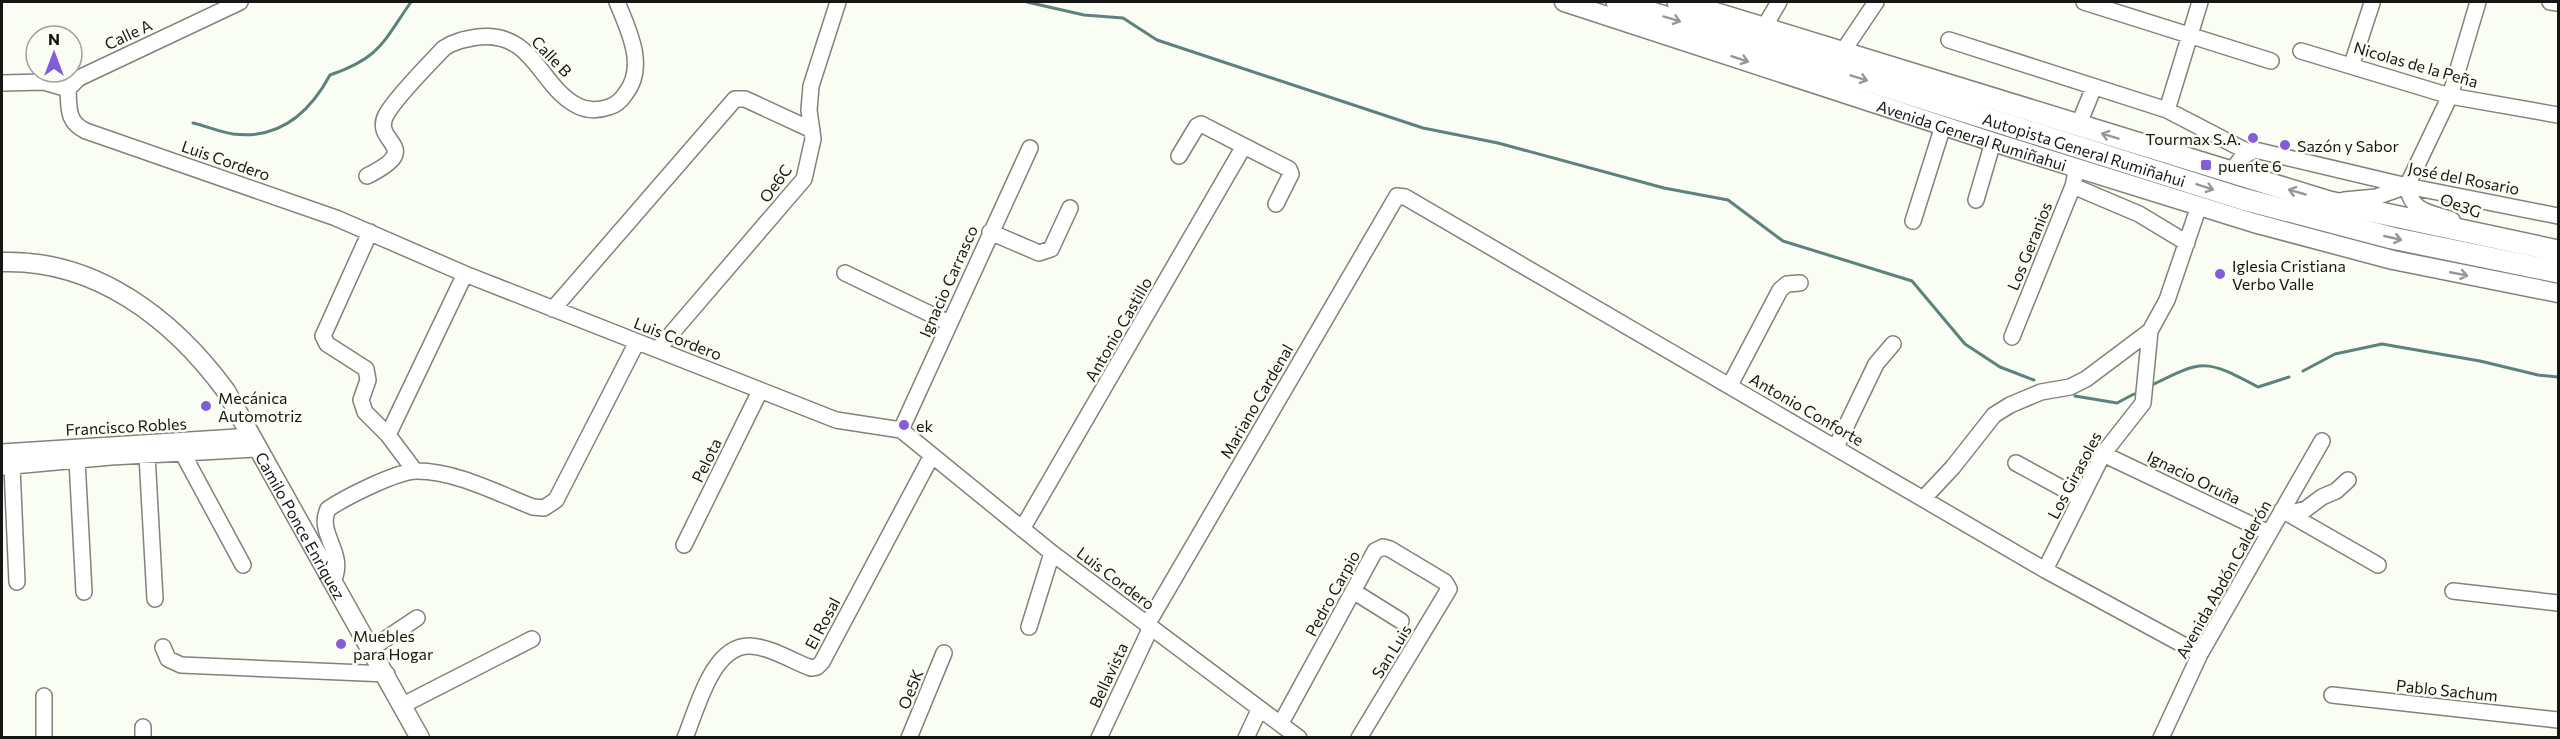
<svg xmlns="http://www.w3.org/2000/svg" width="2560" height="739" viewBox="0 0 2560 739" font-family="Commissioner,sans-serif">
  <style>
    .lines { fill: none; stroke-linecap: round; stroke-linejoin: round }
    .stream { stroke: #5d817d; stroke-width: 3 }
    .minor-casing { stroke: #81837b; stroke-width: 18 }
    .major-casing { stroke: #81837b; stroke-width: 21 }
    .highway-casing { stroke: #81837b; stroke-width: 24 }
    .minor { stroke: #fff; stroke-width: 15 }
    .major { stroke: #fff; stroke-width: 18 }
    .highway { stroke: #fff; stroke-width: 21 }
    .oneway { stroke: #969795 }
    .poi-dot { fill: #815ed8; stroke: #fafdf3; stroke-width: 2 }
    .labels { text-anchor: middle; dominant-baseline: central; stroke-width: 5; stroke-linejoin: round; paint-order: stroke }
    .street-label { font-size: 16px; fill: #161714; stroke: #fafdf3 }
    .poi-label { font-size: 16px; fill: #161714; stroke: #fafdf3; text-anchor: start }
  </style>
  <rect width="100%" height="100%" fill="#fafdf3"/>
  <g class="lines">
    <!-- stream -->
    <path class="stream" d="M1027,2l57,13 39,3 34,22 266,88 75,15 166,45 64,12 55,41 129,40 53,63 35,23 34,13
      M193,123c13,3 27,9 40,11 47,6 77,-22 97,-59 50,-17 53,-33 81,-73
      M2303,371l32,-17 47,-10 98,17 58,14 20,2
      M2150,386c54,-27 55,-27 108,1l31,-10
      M2075,396l42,7 17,-9"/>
    <!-- minor casing -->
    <g class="minor-casing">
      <path id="minor" d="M2084,2l187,59
        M2550,2l8,1
        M1763,29l16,-27
        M1949,40l218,70 81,42
        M2301,51l149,45 108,19
        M1841,54l35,-52
        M2352,64l20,-61
        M2,83l42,-1 24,7
        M68,89c1,20 -1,33 18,42l250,87 129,56 371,146 65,10 151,123 247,185
        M68,89l11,-11 161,-76
        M2167,110l33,-108
        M2078,126l16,-39
        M1179,156l18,-30 4,-2 88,45 2,5 -15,30
        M2230,173l13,-17 12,-6 152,36 151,30
        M367,176c60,-30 4,-32 19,-61 9,-17 43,-51 58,-67 11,-7 21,-9 34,-11 57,-6 61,50 100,69 10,5 22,4 31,1 8,-2 13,-8 17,-14 21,-27 2,-64 -9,-91
        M2073,186l66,28 48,29
        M1976,200l17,-58
        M2344,200l32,-3 31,-11
        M2452,220c-23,-8 -41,-8 -45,-34l43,-90 28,-94
        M1913,221l30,-95
        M370,232l-47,104 4,8 39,25 2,11 -7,20 4,12 23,23 27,36
        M990,232l49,21 12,-4 19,-41
        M845,273l104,50
        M553,309l182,-210h10l67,31
        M2012,337l61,-151 4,-19
        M659,348l145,-169 9,-40 -4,-29 2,-24 27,-84
        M1730,385l50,-95 7,-6 13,-1
        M901,430l129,-282
        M388,435l77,-161
        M1836,447l40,-83 17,-20
        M2,452l250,-16
        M183,454l60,111
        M2103,454l166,79
        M147,455l8,144
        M77,460l7,132
        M2016,463l64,35
        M2,467l109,-10 147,-8
        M12,467l5,115
        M1924,498l29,-31 41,-52 16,-10 31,-13 29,-5 16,-8 64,-48 17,-31 32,-94
        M2282,510l96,55
        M2288,514l18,-5 16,-12 14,-6 12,-11
        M1022,529l222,-383
        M684,545l76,-154
        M2045,570l58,-116 40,-51 7,-72
        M333,581c14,-28 -17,-47 -5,-72 18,-12 69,-38 89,-38 39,0 80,22 116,36l11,1 12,-8 81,-158
        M1353,591l48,30
        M2453,591l105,12
        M1147,625l250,-429 8,1 640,373 155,84
        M1029,627l23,-74
        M163,647l5,12 13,6 206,9
        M372,648l45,-30
        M2332,695l226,25
        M403,705l129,-66
        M1281,723l94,-172 8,-4 7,2 55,33 4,7 -90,149
        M44,738v-42
        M143,738v-11
        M685,738c12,-29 27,-93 65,-92 21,1 42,15 61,22l6,-1 5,-5 109,-205
        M909,738l35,-85
        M1099,738l52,-111
        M1246,738l13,-28
        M2161,738l39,-84 122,-213"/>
    </g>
    <!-- major casing -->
    <g class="major-casing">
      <g id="major">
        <path id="s1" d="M1564,2l429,140 261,81 139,37 165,33"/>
        <path id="s2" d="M2,262c94,-3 171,57 224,129l194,347"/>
      </g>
    </g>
    <!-- highway casing -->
    <g class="highway-casing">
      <g id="highway">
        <path id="s3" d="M1617,2l626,197 149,39 166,34"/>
        <path d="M1678,2l651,200 229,49"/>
      </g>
    </g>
    <!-- minor -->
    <use href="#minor" class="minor"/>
    <!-- major -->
    <use href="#major" class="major"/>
    <!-- highway -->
    <use href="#highway" class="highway"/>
  </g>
  <!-- one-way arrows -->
  <defs><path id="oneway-shaft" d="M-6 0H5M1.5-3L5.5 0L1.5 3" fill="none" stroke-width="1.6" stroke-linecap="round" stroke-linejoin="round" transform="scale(1.5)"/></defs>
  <g class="oneway">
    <use href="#oneway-shaft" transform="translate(1672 19) rotate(17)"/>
    <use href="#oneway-shaft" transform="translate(1740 59) rotate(18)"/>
    <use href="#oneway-shaft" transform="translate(1859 78) rotate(17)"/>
    <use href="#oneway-shaft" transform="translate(2110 136) rotate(-163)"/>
    <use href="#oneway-shaft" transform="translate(2205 187) rotate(18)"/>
    <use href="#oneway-shaft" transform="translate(2297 192) rotate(-164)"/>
    <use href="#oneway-shaft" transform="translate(2393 238) rotate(13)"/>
    <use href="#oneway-shaft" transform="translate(2459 274) rotate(11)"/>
  </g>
  <!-- markers -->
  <g class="poi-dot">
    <circle cx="2253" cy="138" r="6"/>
    <circle cx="2285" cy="145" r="6"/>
    <rect x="2200" y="159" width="12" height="12" rx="3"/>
    <circle cx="2220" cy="274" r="6"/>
    <circle cx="206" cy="406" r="6"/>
    <circle cx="904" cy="425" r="6"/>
    <circle cx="341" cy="644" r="6"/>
  </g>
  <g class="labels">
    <!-- street labels -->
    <g class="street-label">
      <text transform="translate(128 34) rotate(-25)">Calle A</text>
      <text transform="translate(552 56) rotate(46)">Calle B</text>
      <text transform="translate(2416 64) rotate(16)">Nicolas de la Peña</text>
      <text stroke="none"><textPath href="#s1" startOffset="429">Avenida General Rumiñahui</textPath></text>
      <text stroke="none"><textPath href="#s3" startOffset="490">Autopista General Rumiñahui</textPath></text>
      <text transform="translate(226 160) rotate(19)">Luis Cordero</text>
      <text transform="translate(2464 178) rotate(11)">José del Rosario</text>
      <text transform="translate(775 183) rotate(-54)">Oe6C</text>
      <text transform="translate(2461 205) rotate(20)">Oe3G</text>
      <text transform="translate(2029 246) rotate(-68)">Los Geranios</text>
      <text transform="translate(948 281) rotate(-66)">Ignacio Carrasco</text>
      <text transform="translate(1118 329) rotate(-60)">Antonio Castillo</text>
      <text transform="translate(678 338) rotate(21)">Luis Cordero</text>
      <text transform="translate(1256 401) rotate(-60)">Mariano Cardenal</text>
      <text transform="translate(1807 409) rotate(30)">Antonio Conforte</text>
      <text transform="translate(126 426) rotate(-3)">Francisco Robles</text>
      <text transform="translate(706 460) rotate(-64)">Pelota</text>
      <text transform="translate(2074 475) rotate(-62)">Los Girasoles</text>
      <text transform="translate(2194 477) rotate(26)">Ignacio Oruña</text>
      <text stroke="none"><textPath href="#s2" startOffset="423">Camilo Ponce Enrìquez</textPath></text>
      <text transform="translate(1116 578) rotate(37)">Luis Cordero</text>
      <text transform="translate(2223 579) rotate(-61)">Avenida Abdón Calderón</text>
      <text transform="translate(1332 593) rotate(-61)">Pedro Carpio</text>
      <text transform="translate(822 623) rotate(-62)">El Rosal</text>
      <text transform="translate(1391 651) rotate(-58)">San Luis</text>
      <text transform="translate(1108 675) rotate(-65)">Bellavista</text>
      <text transform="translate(910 689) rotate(-68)">Oe5K</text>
      <text transform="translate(2447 690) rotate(6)">Pablo Sachum</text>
    </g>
    <!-- poi labels -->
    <g class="poi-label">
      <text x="2241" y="138" text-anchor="end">Tourmax S.A.</text>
      <text x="2297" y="145">Sazón y Sabor</text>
      <text x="2218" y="165">puente 6</text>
      <text x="2232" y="265">Iglesia Cristiana<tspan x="2232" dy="18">Verbo Valle</tspan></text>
      <text x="218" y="397">Mecánica<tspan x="218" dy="18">Automotriz</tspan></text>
      <text x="916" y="425">ek</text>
      <text x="353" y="635">Muebles<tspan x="353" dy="18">para Hogar</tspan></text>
    </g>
  </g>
  <!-- border -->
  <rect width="2560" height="739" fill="none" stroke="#161714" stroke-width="6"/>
  <!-- north arrow -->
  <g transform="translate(54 54)"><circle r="28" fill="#fafdf3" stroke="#9fa19a" stroke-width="1.5"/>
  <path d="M0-4.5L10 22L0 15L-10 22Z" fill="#815ed8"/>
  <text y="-9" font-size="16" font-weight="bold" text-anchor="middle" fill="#161714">N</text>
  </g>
</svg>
